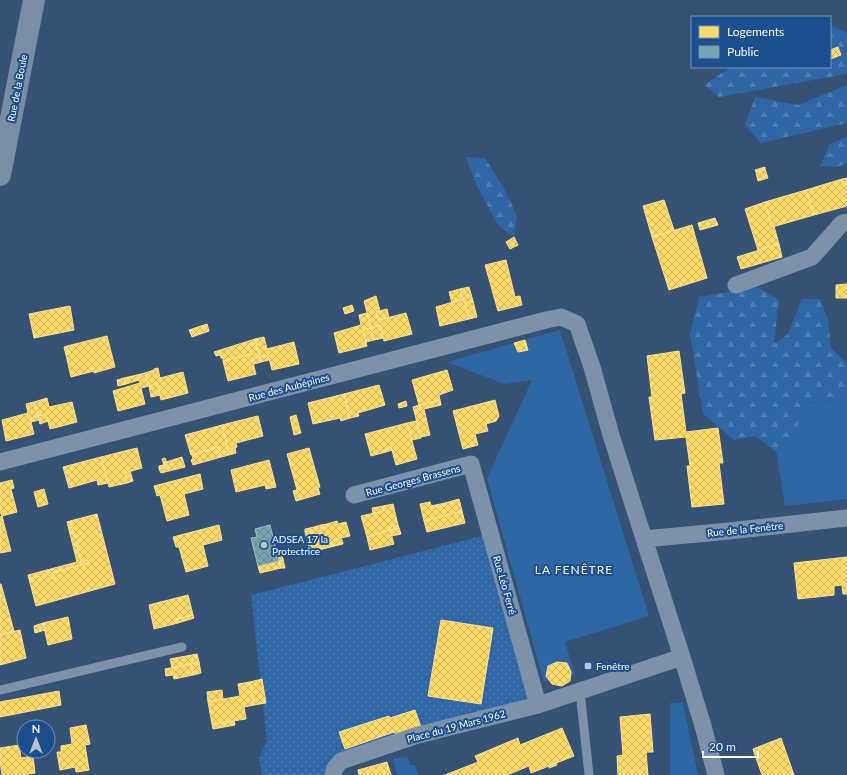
<svg xmlns="http://www.w3.org/2000/svg" width="847" height="775" viewBox="0 0 847 775" font-family="Lato,sans-serif">
  <style>
    .grass { fill: #2f66a5 }
    .forest { fill: url(#forest-firs) }
    .garden { fill: url(#garden-dots) }
    .homes { fill: url(#homes-cross-hatch); stroke: #ffe494 }
    .public { fill: url(#public-cross-hatch); stroke: #9fc0c7 }
    .lines { fill: none; stroke-linecap: round; stroke-linejoin: round }
    .lane { stroke: #7d92a8; stroke-width: 9 }
    .street { stroke: #7d92a8; stroke-width: 17 }
    .secondary { stroke: #798da4; stroke-width: 22 }
    .poi-dot { fill: #b9c2ce; stroke: #1b4f8f; stroke-width: 1.5 }
    .labels { text-anchor: middle; dominant-baseline: central; stroke-width: 4; stroke-linejoin: round; paint-order: stroke }
    .street-label { font-size: 10px; fill: #fff; stroke: #1b4f8f }
    .poi-label { font-size: 10px; fill: #fff; stroke: #1b4f8f; text-anchor: start }
    .quarter-label { font-size: 12px; letter-spacing: 1px; fill: #fff; stroke: #1b4f8f }
  </style>
  <defs>
    <pattern id="forest-firs" width="22" height="20" patternUnits="userSpaceOnUse"><rect width="22" height="20" fill="#2f66a5"/><path d="M5 1l3.5 6h-7zM16 11l3.5 6h-7z" fill="#4e7db2"/></pattern>
    <pattern id="garden-dots" width="8" height="8" patternUnits="userSpaceOnUse"><rect width="8" height="8" fill="#2f66a5"/><path d="M2 2h.1M6 6h.1" fill="none" stroke="#4e7db2" stroke-width="1.8" stroke-linecap="round"/></pattern>
    <pattern id="homes-cross-hatch" width="8" height="8" patternUnits="userSpaceOnUse"><rect width="8" height="8" fill="#ffd966"/><path d="M0 0l8 8M0 8l8-8" fill="none" stroke="#d2b660"/></pattern>
    <pattern id="public-cross-hatch" width="8" height="8" patternUnits="userSpaceOnUse"><rect width="8" height="8" fill="#76a5af"/><path d="M0 0l8 8M0 8l8-8" fill="none" stroke="#698a91"/></pattern>
  </defs>
  <rect width="100%" height="100%" fill="#365274"/>
  <!-- grass -->
  <path class="grass" d="M560,330l89,286 -84,26 10,33 -31,7 -57,-204 45,-98 -28,4 -57,-22z
    M847,400v99l-62,7 -16,-100z
    M670,703h13l15,72h-28z
    M407,756l3,9h5l3,10h-21l-4,-16z"/>
  <!-- forest -->
  <path class="forest" d="M830,25l17,8v41l-128,23 -15,-12 27,-18h99z
    M847,85v38l-86,20 -16,-18 10,-28 43,8z
    M847,137v26l-10,4 -17,-1 10,-22z
    M466,157l19,1 19,30 13,28 -3,21 -16,-12 -22,-41z
    M757,287l22,13 -5,44 14,-10 14,-35h18l8,20 3,29 16,15v37l-44,3 -2,17 -24,33 -21,-17 -22,4 -31,-26 -13,-80 9,-37z"/>
  <!-- garden -->
  <path class="garden" d="M490,534l48,171 -203,63 -2,7h-71l-3,-18 8,-16 -16,-146z"/>
  <!-- homes -->
  <path class="homes" d="M838,47l3,8 -11,4v-9z
    M765,167v2l-9,3 -1,-2z
    M765,169l3,9 -10,3 -2,-9z
    M847,178v7h-3l-2,-6z
    M842,179l2,6h3v21l-33,9 -8,-25z
    M806,190l8,25 -42,12 -7,-25z
    M664,200l10,30 -22,7 -9,-31z
    M765,202l7,25 2,-1 5,18 -21,6 -13,-41z
    M715,218l3,7 -18,5 -2,-7z
    M692,225l15,53 -38,12 -17,-53z
    M514,237l4,8 -8,4 -4,-7z
    M779,244l3,13 -41,12 -4,-12z
    M506,260l9,37 5,-1 2,9 -24,6 -13,-46z
    M847,284v14h-11v-13z
    M469,287l4,14 -8,2 4,16 -29,7 -4,-19 27,-8 -3,-10z
    M460,289l3,10 -11,4 -3,-11z
    M376,296l4,15 -4,1 3,8 27,-7 6,21 -28,7 -4,-16 -9,3 -7,-27z
    M473,301l4,16 -8,2 -4,-16z
    M352,305l2,6 -9,3 -2,-6z
    M70,306l4,24 -40,8 -5,-24z
    M387,309l2,9 -10,2 -3,-8z
    M367,313l4,15 -8,2 4,16 -28,7 -5,-20 27,-8 -2,-10z
    M207,324l2,7 -17,6 -3,-7z
    M380,325l3,13 -9,2 -3,-12z
    M371,328l3,12 -8,2 -3,-12z
    M107,336l8,31 -21,6v-2l-23,6 -5,-22 3,-1 -2,-8z
    M264,337l3,12 27,-7 5,22 -27,6 -4,-15 -8,2 -5,-18z
    M255,339l1,4 -8,2 3,9 -28,7v-3h-2l-1,-3 -4,1 -2,-4z
    M525,340l3,10 -10,2 -4,-9z
    M256,343l4,14 -8,2 4,15 -28,7 -5,-20 28,-7 -3,-9z
    M67,346l2,8 -3,1 -2,-8z
    M679,351l6,42 -4,1 5,38 32,-4 5,35h-4l5,41 -32,3 -5,-41h3l-4,-29 -31,3 -6,-43h3l-5,-41z
    M268,355l1,5 -8,2 -1,-5z
    M260,357l1,5 -7,2 -2,-5z
    M158,368l2,10 23,-6 5,21 -27,7 -4,-17 -8,3 -4,-13 9,-3v-1z
    M447,370l6,20 -14,5 1,5 -21,5 -7,-25z
    M145,373l4,13 -8,2 4,16 -27,7 -5,-20 27,-8 -3,-8z
    M137,375l2,5 -13,4 -2,-6z
    M124,378l2,6 -8,2 -1,-6z
    M157,383l3,12 -9,2 -2,-11z
    M379,385l6,20 -27,8 1,3 -9,2 -6,-24z
    M344,394l6,24 -9,3 -1,-3 -27,6 -5,-21z
    M47,398l2,9 23,-5 5,20 -27,7 -4,-15 -8,2 -4,-14z
    M440,400l1,5 -17,4 6,26 -9,2 -7,-26 6,-2 -1,-4z
    M495,400l4,16 -3,5 -10,3 2,7 -13,3 3,11 -15,4 -10,-38z
    M406,401l1,5 -8,2 -1,-4z
    M34,402l4,14 -8,2 4,16 -28,7 -4,-21 26,-7 -2,-9z
    M419,405l1,4 -6,2 -1,-4z
    M46,414l2,7 -8,3 -2,-8z
    M296,415l5,18 -7,2 -4,-18z
    M38,416l1,4 -8,2 -1,-4z
    M258,416l5,20 -27,7 1,4 -9,2 -6,-24z
    M416,421l5,17 -9,2 -5,-17z
    M407,423l10,36 -21,6 -5,-18 -6,2 1,3 -15,4 -6,-22z
    M222,425l7,30 -8,2 -3,-10 -27,8 -6,-20z
    M218,447l3,10 -28,8 -2,-5 2,-1 -1,-4z
    M391,447l1,3 -6,2 -1,-3z
    M137,448l5,20 -17,5 2,10 -18,4 -8,-30z
    M235,448l1,5 -7,2 -1,-6z
    M309,448l11,39 -2,1 2,6 -24,7 -3,-10 4,-1 -10,-36z
    M101,457l7,26 -10,2 -1,-5 -28,8 -6,-21z
    M182,457l3,10 -16,4 -3,-9z
    M165,458l2,6 -3,1 -2,-6z
    M269,460l7,27 -10,2 -1,-4 -29,7 -5,-22z
    M167,464v3l-8,2v-3z
    M167,467l2,4 -8,2 -2,-4z
    M130,471l3,10 -6,2 -2,-10z
    M200,474l3,15 -19,5 5,21 -22,6 -7,-26 -3,1 -3,-10z
    M12,480l2,8 -3,1 6,23 -15,4 -2,-4v-29z
    M44,489l4,15 -10,3 -4,-15z
    M459,499l3,12 -38,10 -4,-17 10,-2 2,6 14,-3 -1,-2z
    M445,503l1,2 -14,3 -1,-2z
    M393,504l5,21 -8,2v3l-23,7 -6,-21 23,-5 -1,-5z
    M383,506l1,5 -11,2 -1,-5z
    M462,511l3,12 -38,9 -3,-11z
    M97,514l18,70 -79,22 -7,-27 10,-3 2,3 7,-5 4,5 3,-2 -3,-4 36,-10v-3l-7,2 -4,-16 2,-2 -2,-3 8,-5 -3,-3 -7,5 -5,-17z
    M2,516l9,35 -11,2v-36z
    M70,521l5,17 7,-5 3,3 -8,5 2,3 -2,2 4,16 7,-2v3l-36,10 3,4 -3,2 -4,-5 -7,5 -2,-3 -10,3 -1,-4 49,-13 -10,-40z
    M337,521l1,3 8,-2 4,14 -9,2 2,5 -33,9 -5,-20 6,-1 -1,-3 11,-3v4l6,-2v-3z
    M327,524v3l-6,2v-4z
    M219,525l3,15 -19,5 5,21 -22,6 -7,-25h-3l-3,-10z
    M398,525l1,3 -9,2v-3z
    M310,528l1,3 -6,1v-3z
    M399,528l2,6 -9,2 -2,-6z
    M390,530l4,14 -24,6 -3,-13z
    M343,543v1l-33,8z
    M280,550l3,9 -4,2 -2,-9z
    M847,557v37h-4l-1,-9 -8,1v9l-36,4 -4,-36z
    M283,559l2,9h-4l-2,-7z
    M279,561l2,7 -21,5 -2,-7z
    M0,584h1l13,47 -14,4z
    M188,595l5,20 -16,4 1,4 -24,6 -5,-24z
    M193,615l1,3 -16,5 -1,-4z
    M68,617l4,22 -24,6 -5,-22z
    M441,620l52,8 -12,76 -53,-8z
    M43,623l2,7 -10,3 -1,-7z
    M20,630l6,28 -26,7v-30z
    M197,654l2,8 -27,6 -2,-9z
    M199,662l2,11 -8,2 -2,-11z
    M557,662l10,1 4,9 -1,9 -8,5 -10,-2 -6,-8 2,-10z
    M191,664l2,11 -19,4 -1,-4 -7,1 -1,-7z
    M262,679l4,24 -12,2 -4,-23z
    M250,682l4,23 -10,2 2,12 -34,5 -4,-22 32,-6 -2,-12z
    M222,690l1,9 -15,3 -1,-10z
    M59,691l2,14 -61,12v-15z
    M415,710l6,17 -25,8 -2,-3 -49,17 -6,-17 50,-16 1,2z
    M650,714l3,38h-7l2,23h-30l-1,-19 6,-1 -3,-38z
    M234,721l1,4 -22,4 -1,-5z
    M86,725l4,19 -5,1 4,25 -13,2 -1,-5 -15,3 -3,-18h4v-6l11,-2 -2,-16z
    M562,728l12,28 -25,10 -18,7 -2,-7 -22,9h-62l33,-13 -3,-6 43,-18 2,7z
    M781,738l13,37h-32l-9,-26z
    M19,745l2,13 12,-2 2,17 -11,2h-22l-2,-14v-13z
    M387,762l4,13h-32l-1,-5z
    M556,763l1,2 -8,3v-2z"/>
  <!-- public -->
  <path class="public" d="M270,525l9,36 -21,5 -7,-28 6,-1 -2,-8z"/>
  <g class="lines">
    <!-- lane -->
    <path class="lane" d="M0,690l182,-43
      M580,691l9,84"/>
    <!-- street -->
    <path class="street" d="M736,285l76,-28 30,-34 5,-1
      M0,462l546,-142 15,-3 16,7 15,43 19,68 27,85 44,137 21,69 13,49
      M354,495l117,-31 67,241
      M644,539l85,-8 118,-13
      M333,775l2,-7 6,-7 77,-26 120,-30 144,-48"/>
    <!-- secondary -->
    <path class="secondary" d="M0,175l34,-175"/>
  </g>
  <!-- markers -->
  <g class="poi-dot">
    <circle cx="264" cy="545" r="4"/>
    <rect x="584" y="662" width="8" height="8" rx="2"/>
  </g>
  <g class="labels">
    <!-- street labels -->
    <g class="street-label">
      <text transform="translate(17 88) rotate(-79)">Rue de la Boule</text>
      <text transform="translate(289 387) rotate(-15)">Rue des Aubépines</text>
      <text transform="translate(413 480) rotate(-15)">Rue Georges Brassens</text>
      <text transform="translate(745 529) rotate(-6)">Rue de la Fenêtre</text>
      <text transform="translate(505 585) rotate(74)">Rue Léo Ferré</text>
      <text transform="translate(456 726) rotate(-15)">Place du 19 Mars 1962</text>
    </g>
    <!-- poi labels -->
    <g class="poi-label">
      <text x="272" y="539">ADSEA 17 la<tspan x="272" dy="12">Protectrice</tspan></text>
      <text x="596" y="666">Fenêtre</text>
    </g>
    <!-- quarter labels -->
    <g class="quarter-label">
      <text x="574" y="569">LA FENÊTRE</text>
    </g>
  </g>
  <!-- legend -->
  <rect x="691" y="16" width="140" height="52" fill="#1b4f8f" stroke="#7695bc"/>
  <rect x="699" y="26" width="20" height="12" fill="#ffd966" stroke="#7695bc"/>
  <text x="727" y="36" font-size="12" fill="#ffffff">Logements</text>
  <rect x="699" y="46" width="20" height="12" fill="#76a5af" stroke="#7695bc"/>
  <text x="727" y="56" font-size="12" fill="#ffffff">Public</text>
  <!-- north arrow -->
  <g transform="translate(36 739)"><circle r="19" fill="#1b4f8f" stroke="#7695bc"/>
  <path d="M0-3L7 15L0 10L-7 15Z" fill="#b9c2ce"/>
  <text y="-6" font-size="11" font-weight="bold" text-anchor="middle" fill="#ffffff">N</text>
  </g>
  <!-- scale -->
  <path d="M703 751v6h55v-6" fill="none" stroke="#ffffff" stroke-width="2"/>
  <text x="709" y="751" font-size="12" fill="#ffffff" stroke="#1b4f8f" stroke-width="3" paint-order="stroke">20 m</text>
</svg>
